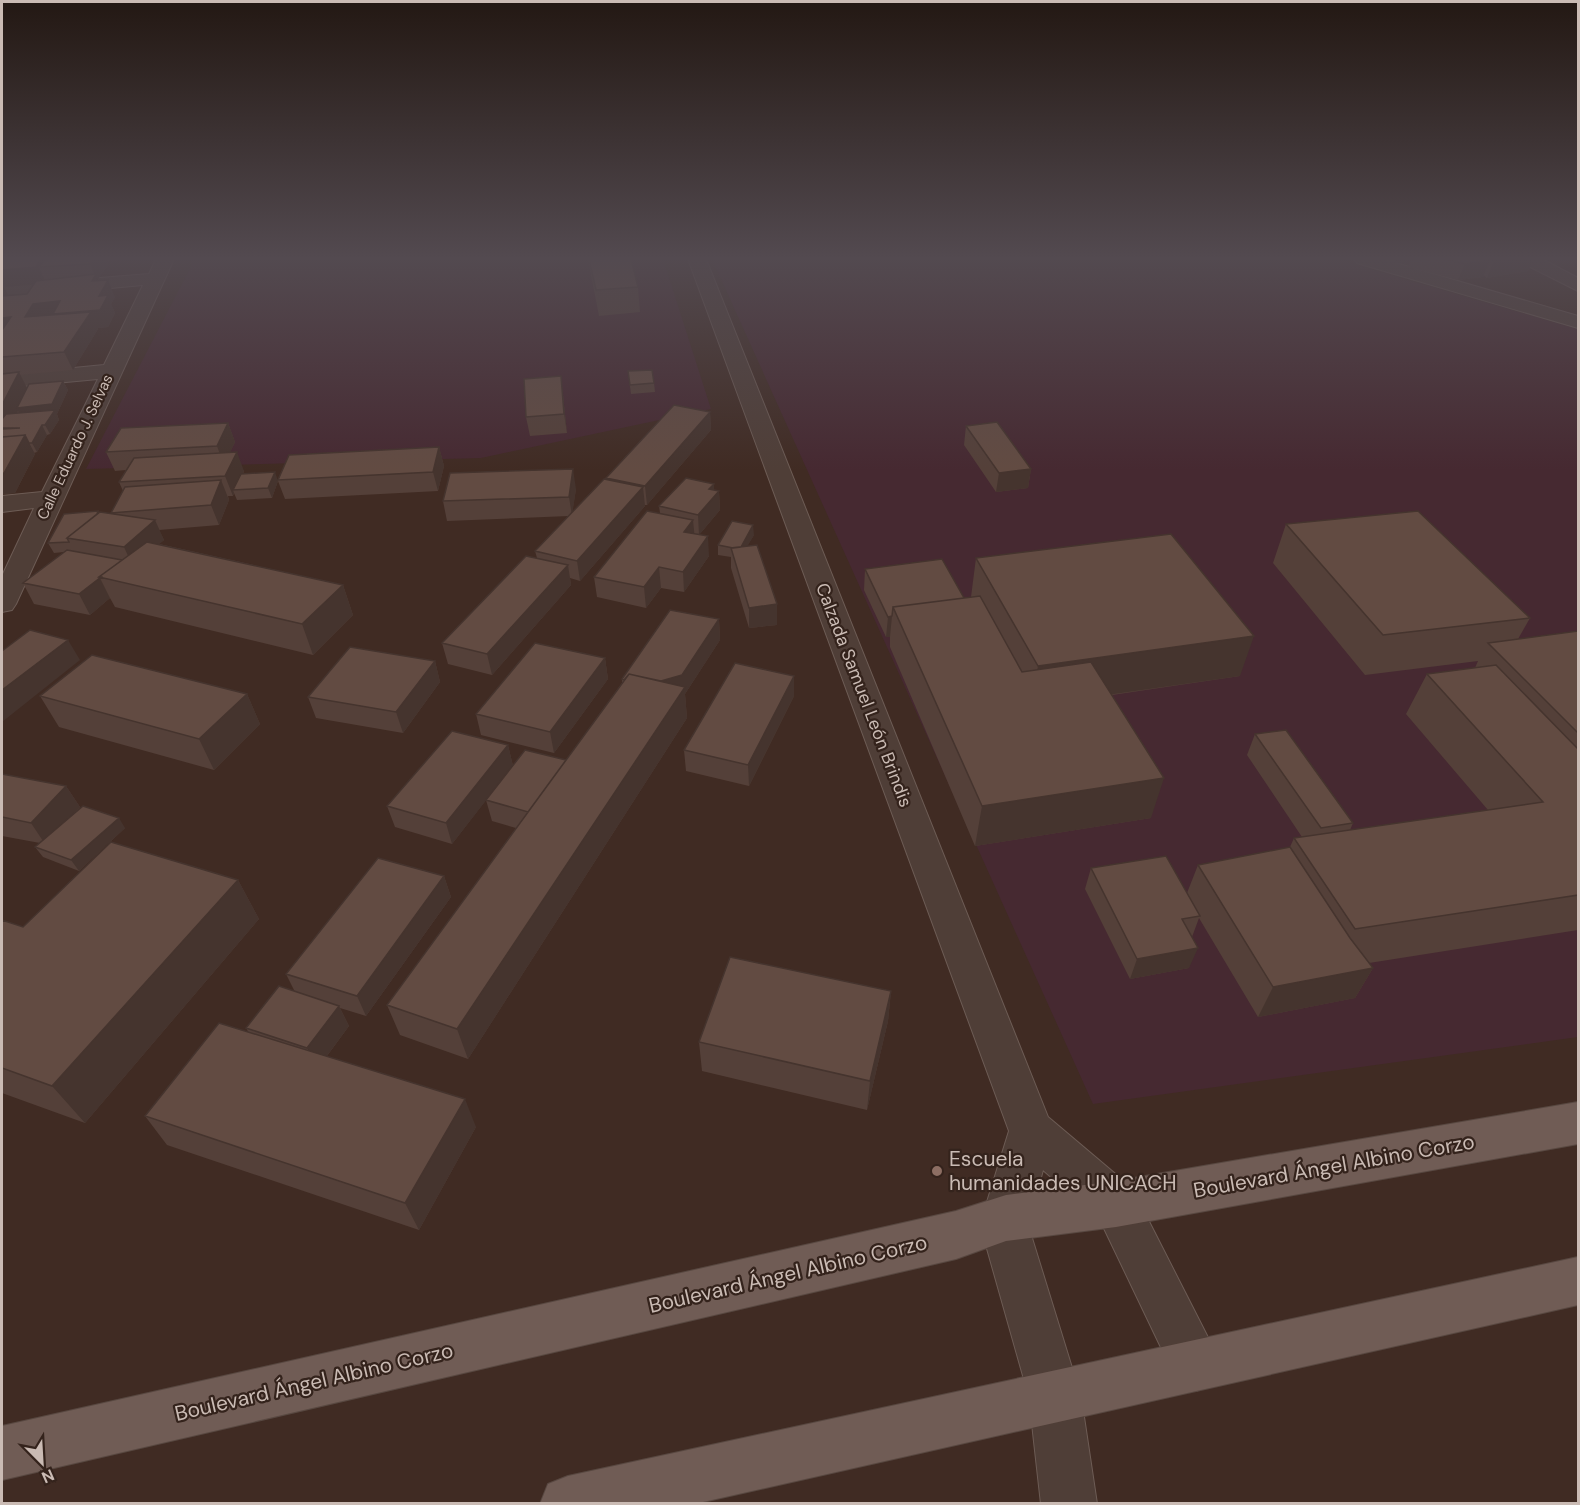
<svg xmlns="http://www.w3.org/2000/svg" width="1580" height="1505" viewBox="0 0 1580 1505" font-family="'DM Sans',sans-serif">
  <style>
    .green { fill: #462931 }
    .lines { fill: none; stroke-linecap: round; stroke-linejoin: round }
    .minor-casing { stroke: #6d5c55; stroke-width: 2 }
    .major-casing { stroke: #584841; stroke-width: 2 }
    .minor { fill: #4f3e37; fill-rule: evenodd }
    .major { fill: #705c55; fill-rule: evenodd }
    .wall { fill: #544039; fill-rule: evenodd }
    .shaded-wall { fill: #45342e }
    .building { fill: #624b42; stroke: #45342e; stroke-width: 1.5 }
    .education-dot { fill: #8d6e63; stroke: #34231c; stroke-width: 2 }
    .labels { text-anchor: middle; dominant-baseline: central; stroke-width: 4.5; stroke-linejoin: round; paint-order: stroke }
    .far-street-label { font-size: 15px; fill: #cabbb4; stroke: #34231c }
    .street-label { font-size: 18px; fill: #cabbb4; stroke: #34231c }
    .near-poi-label { font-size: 21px; fill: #cabbb4; stroke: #34231c; text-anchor: start }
    .near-street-label { font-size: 21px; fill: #cabbb4; stroke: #34231c }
  </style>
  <rect width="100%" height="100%" fill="#402b23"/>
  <!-- green -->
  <path class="green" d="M195,259h468l48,150 -230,49 -395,11z
    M712,259h623l243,70v708l-485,67z"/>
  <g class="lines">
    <!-- minor casing -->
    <g class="minor-casing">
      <path id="minor" d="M156,259h18l-158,345 -4,6 -10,2v-36l32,-68 -32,4v-16l40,-4 56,-113 -96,9v-13l102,-10 39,-80 -141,13v-12l147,-12z
        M688,259h18l342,858 84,71 90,177 -8,18 -18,8 -18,-8 -78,-163 -57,-50 -13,48 2,20 49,159 16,107h-56l-12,-107 -45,-159 -2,-20 27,-87z
        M1354,259h28l196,57v12l-221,-65z
        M1519,259h23l36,19v13l-56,-28z"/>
    </g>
    <!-- major casing -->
    <g class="major-casing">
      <path id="major" d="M1578,1102v42l-462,83 -110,14 -50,18 -954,221v-54l954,-215 50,-16 110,-14z
        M1578,1257v48l-884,199h-154l8,-20 20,-8z"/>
    </g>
    <!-- minor -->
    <use href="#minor" class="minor"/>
    <!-- major -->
    <use href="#major" class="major"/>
  </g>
  <!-- wall -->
  <path class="wall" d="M2,259h138l-34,2 2,4 -10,14 17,18 -4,7 4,9 -7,14 -10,1v1l-25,41 -53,5 7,13 36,-7 5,9 -11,24 2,6 -9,14 -3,1 -10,17 -3,1 1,1 -20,39 -13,1zM33,285l-6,9 -19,1 -4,-8z
    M588,259h43l7,28 2,25 -41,4z
    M1385,259h148l-5,12 -41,7 -4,-3v2l-25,3 -50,-13 3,-7 -17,3z
    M628,371l26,12 1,9 -24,2z
    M563,395l4,38 -37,3 -4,-19z
    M710,412l1,18 -64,75h-2v1l-65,75 -10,-3 1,7 -79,90 -44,-11 -6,-21 95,-85 -2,-7 34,-35 -122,5 -4,-20 133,-12 -4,24 34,-34v-1z
    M228,423l7,19 -5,10 14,19 -1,3 35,6 161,-33 5,19 -6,25 -153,8 -7,-18 -6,17 -35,2 -3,-7 -1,3h-5l1,4 -10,25 -60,5 5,10 -5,4 184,41 10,30 -40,40 -198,-48 -5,-9 -20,17 -56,-11 -11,-21 41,-31 -10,1 -6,-10 50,-32 1,2 12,1v-1l12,-22 -4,-9 7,-12 -11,1 -9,-19z
    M966,426l65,43 -3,19 -32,4 -32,-47z
    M714,490l5,1 1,19 -21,25 10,21 -25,36 -23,-4 -15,20 -49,-11 -3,-20 66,-64 -1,-7z
    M1286,524l244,94 -12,21 60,-8v299l-209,33 4,5 -18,30 -97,19 -59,-99 -7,19 -3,31 -59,11 -45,-90 6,-21 96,25 11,-28 92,-18 4,-9 8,-1 -55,-82 8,-21 98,89 -3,7 138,-20 -82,-96 21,-40 48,-6 3,-7 -113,14 -92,-112z
    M754,535l-7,11 30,79 -28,3 -18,-60v-11l-13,-2v-10z
    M976,558l264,118 -128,19 39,123 -176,28 -85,-199v-10h-4l-22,-47 1,-21 99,29 7,-1z
    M719,619l1,21 -35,54 2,24 -219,341 -68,-24 -13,-30 129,-177 -24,-7 -6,-21 -34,44 -57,-17 -8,-21 121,-61 5,21 53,-6 56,-77v-4z
    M605,658l3,21 -54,74 -73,-18 -5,-21z
    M435,661l5,21 -37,51 -87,-15 -8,-21z
    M247,694l13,30 -46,46 -155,-43 -19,-31z
    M794,696l-45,90 -63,-15 -2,-21z
    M2,774l64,12 14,21 -5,6 50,15 -46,43 -36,-14 -8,-10 5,-4 -38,-7z
    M444,876l7,21 -85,119 -26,-8 9,18 -22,30 149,71 -57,103 -252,-85 -22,-29 104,-83 -3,-5 49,-36 -9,-18z
    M238,880l21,39 -174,204 -83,-30v-173l21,7z
    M891,991l-3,30 -21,89 -165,-39 -3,-29z"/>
  <!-- shaded-wall -->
  <path class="shaded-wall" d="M2,259h69l-32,8 6,14 -2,3 -39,3 6,12 -8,13z
    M90,259h15l3,6 -10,14 5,10 5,-9 7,17 -4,7 4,9 -7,14 -10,1v1l-25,41 -9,-18 -39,-35 8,-13 59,-23 3,-5 -5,-12z
    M1396,259h15v1l-17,3z
    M1509,259h24l-5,12 -41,7 7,-17z
    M1490,260l-7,17 -25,3 7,-16z
    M11,317l-9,19v-18z
    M19,372l9,18 35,-9 5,9 -11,24 2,6 -9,14 -5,-9 -23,-7 -4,-7 -5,10 -11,2v-20z
    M561,376l6,57 -3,-19z
    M710,412l1,18 -64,75 -2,-19z
    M228,423l7,19 -11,23 -7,-19z
    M42,425l5,10 -10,17 -5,-9z
    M25,435l10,19 -20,39 -13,1v-20z
    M439,447l5,19 -6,25 -5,-19z
    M237,452l7,19 -9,19h-2l1,3 -1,3 -8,-20z
    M573,469l3,20 -4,27 -3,-19z
    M1031,469l-3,19 -32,4 3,-19z
    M275,472l3,9 -6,17 -4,-10z
    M221,480l8,20 -10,25 -8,-20z
    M714,484v12l5,-5 1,19 -21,25 -1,-20 11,-26z
    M643,487l2,19 -65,75 -3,-20z
    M155,520l9,20 -31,27 -9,-20z
    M693,520l2,20 -11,-8z
    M753,525l1,10 -14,24v-10z
    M708,536l1,20 -25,36 -1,-20z
    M568,565l3,20 -79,90 -5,-21z
    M659,567l2,21 -15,20 -2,-21z
    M100,578l10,20 -20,17 -11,-21z
    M343,585l10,30 -40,40 -11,-31z
    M777,604v21l-28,3v-20z
    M892,616l-2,21h-4l2,-20z
    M719,619l1,21 -35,54 2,24 -219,341 -11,-30 192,-344z
    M1254,636l-14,40 -210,30 8,-40z
    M68,640l12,20 -78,62v-32z
    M605,658l3,21 -54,74 -4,-21z
    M435,661l5,21 -37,51 -7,-21z
    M794,676v20l-45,90 -1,-21z
    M247,694l13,30 -46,46 -15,-31z
    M508,745l5,21 -61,78 -6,-21z
    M1164,778l-13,40 -176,28 7,-40z
    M66,786l14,21 -35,37 -14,-21z
    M119,818l6,10 -46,43 -8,-11z
    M444,876l7,21 -85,119 -9,-20z
    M238,880l21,39 -174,204 -33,-37z
    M1198,948l-9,20 -59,11 7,-20z
    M1373,968l-18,30 -97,19 15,-30z
    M891,991l-3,30 -21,89 3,-29z
    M339,1006l10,20 -31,42 -11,-20z
    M465,1099l11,28 -57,103 -14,-27z"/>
  <!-- building -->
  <path class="building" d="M2,259h39l-5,8 -34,3z
    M46,259h48l-4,5 -51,3z
    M589,259h42l7,28 -42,3z
    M1445,259h42l3,1 -25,4z
    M1490,259h19l-15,2z
    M96,274l-4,7 16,-1 -9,16 9,-1 -8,15 -47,4 7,-13 -27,3 -8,13 66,-5 -27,40 -62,5v-27l9,-13 -9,1v-22l25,-2 9,-13z
    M652,370l2,13 -24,2 -2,-14z
    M19,372l-16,31h-1v-29z
    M561,376l3,38 -38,3 -2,-38z
    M63,381l-11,23 -35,4 12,-24z
    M674,405l36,7 -65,74 -39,-8z
    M55,410l-10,15h-3l-10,18h-3l-4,-8 -23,2v-8l18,-1h-18v-9l4,-5z
    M997,422l34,47 -32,4 -33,-47z
    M228,423l-11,23 -111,6 15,-24z
    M25,435l-21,38 -2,1v-37z
    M439,447l-6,25 -155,8 11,-25z
    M237,452l-12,24 -106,6 15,-24z
    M573,469l-4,28 -126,4 7,-28z
    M275,472l-7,16 -35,2 8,-16z
    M686,478l28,6 -5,5 10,2 -21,24 -39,-9z
    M604,479l39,8 -66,74 -42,-10z
    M221,480l-10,25 -100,8 14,-26z
    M98,511l-1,3 -30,24 2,4 -21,1 16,-29z
    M647,511l46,9 -9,12 24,4 -25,36 -24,-5 -15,20 -50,-10z
    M1418,511l112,107 -147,17 -97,-111z
    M100,512l55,8 -31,27 -57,-9z
    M732,521l21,4 -12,22 -8,1 -15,-3z
    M1171,534l83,102 -216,30 -62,-108z
    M147,542l196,43 -41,39 -203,-47z
    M757,545l20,59 -28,4 -18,-60z
    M67,550l55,10 -23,17h2l-22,17 -56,-11z
    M526,556l42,9 -81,89 -45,-11z
    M942,559l22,39 -71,9 -1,9 -4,1 -23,-48z
    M980,596l42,76 69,-10 73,116 -182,28 -89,-199z
    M670,610l49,9 -37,56 -21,6 -32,-7 -5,6 -2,-1z
    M30,630l38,10 -66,50v-39z
    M1578,631v102l-90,-90z
    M535,643l70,15 -55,74 -74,-18z
    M350,647l85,14 -39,51 -88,-15z
    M92,655l155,39 -48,45 -159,-43z
    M735,663l59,13 -46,89 -64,-15z
    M1496,665l82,84v146l-223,34 -61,-91 249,-36 -116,-128z
    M629,674l56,13 -228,342 -70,-24z
    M1286,730l67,93 -32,5 -66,-94z
    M452,731l56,14 -62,78 -59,-17z
    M525,750l41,10 -38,52 -42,-12z
    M2,774l64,12 -35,37 -29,-6z
    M83,806l36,12 -48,42 -36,-13z
    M111,842l127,38 -186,206 -50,-18v-148l21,7z
    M1290,847l60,91 23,30 -100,19 -75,-122z
    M1166,856l34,60 -18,3 16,29 -61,11 -46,-91z
    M378,858l66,18 -87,120 -71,-22z
    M730,957l161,34 -21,90 -171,-39z
    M279,986l60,20 -32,42 -61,-20z
    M219,1023l246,76 -60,104 -260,-87z"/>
  <!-- sky -->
  <linearGradient id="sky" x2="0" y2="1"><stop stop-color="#231813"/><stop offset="0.55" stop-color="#534a50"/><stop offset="1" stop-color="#534a50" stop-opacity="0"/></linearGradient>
  <rect width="1580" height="470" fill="url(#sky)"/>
  <!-- markers -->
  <circle class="education-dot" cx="937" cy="1171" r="6"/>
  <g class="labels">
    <!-- far-street labels -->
    <g class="far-street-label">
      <text transform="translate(75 447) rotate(-65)">Calle Eduardo J. Selvas</text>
    </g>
    <!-- street labels -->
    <g class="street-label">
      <text transform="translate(864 695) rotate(69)">Calzada Samuel León Brindis</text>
    </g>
    <!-- near-poi labels -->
    <g class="near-poi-label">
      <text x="949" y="1159">Escuela<tspan x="949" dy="24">humanidades UNICACH</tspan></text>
    </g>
    <!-- near-street labels -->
    <g class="near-street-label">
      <text transform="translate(1334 1166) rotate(-10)">Boulevard Ángel Albino Corzo</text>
      <text transform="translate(788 1274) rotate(-13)">Boulevard Ángel Albino Corzo</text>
      <text transform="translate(314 1382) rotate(-13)">Boulevard Ángel Albino Corzo</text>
    </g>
  </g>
  <!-- border -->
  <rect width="1580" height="1505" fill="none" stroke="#cabbb4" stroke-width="6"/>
  <!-- north arrow -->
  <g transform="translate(42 1463) rotate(156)" stroke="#34231c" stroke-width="4.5" paint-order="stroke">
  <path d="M0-4.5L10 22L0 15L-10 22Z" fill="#cabbb4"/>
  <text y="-9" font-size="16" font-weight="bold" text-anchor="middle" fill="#cabbb4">N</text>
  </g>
</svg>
